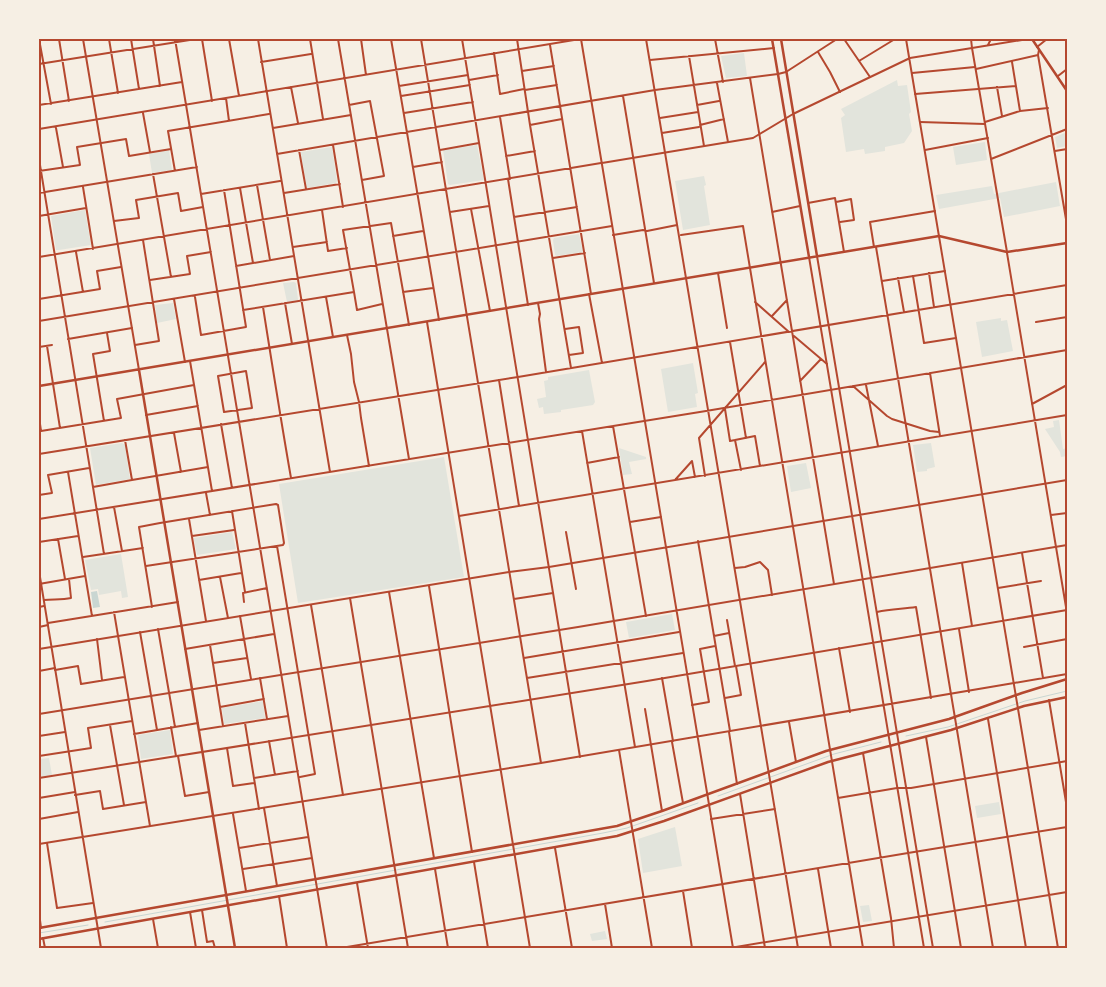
<svg xmlns="http://www.w3.org/2000/svg" width="1106" height="987" viewBox="0 0 1106 987" font-family="Karla,sans-serif">
  <style>
    .green { fill: #e2e4dc }
    .water { fill: #c9d6d2 }
    .lines { fill: none; stroke-linecap: round; stroke-linejoin: round }
    .stream { stroke: #c9d6d2; stroke-width: 1 }
    .minor { stroke: #b5482f; stroke-width: 2 }
    .tertiary { stroke: #b5482f; stroke-width: 2 }
    .secondary { stroke: #b5482f; stroke-width: 2.5 }
    .primary { stroke: #b5482f; stroke-width: 2.5 }
    .trunk { stroke: #b5482f; stroke-width: 2.5 }
    .neatline { fill: none; stroke: #b5482f; stroke-width: 2 }
  </style>
  <rect width="100%" height="100%" fill="#f6efe4"/>
  <!-- green -->
  <path class="green" d="M744,53l3,23 -21,2 -5,-22z
    M897,80l1,6 9,-1 4,27 -2,2 3,17 -8,12 -19,4v4l-20,3 -1,-5 -18,3 -5,-34 4,-3 -4,-6z
    M1067,132v14l-10,2 -2,-11z
    M985,142l2,18 -31,5 -3,-18z
    M477,145l7,35 -34,5 -2,-1 -5,-34z
    M332,147l5,34 -1,2 -29,5 -6,-34v-2z
    M169,150l3,20 -20,3 -3,-19z
    M704,176l2,9 -2,1 6,39 -27,5 -8,-49z
    M1056,182l4,24 -56,11 -4,-19 -61,11 -3,-14 56,-9 2,8z
    M84,210h1l6,35 -32,5h-3l-5,-34z
    M579,234l4,17 -1,1 -25,4 -2,-1 -2,-15 1,-2z
    M294,282l2,1 2,17 -11,2 -4,-19z
    M173,303l3,16 -19,4 -2,-18z
    M1001,318v3l6,-1 6,31 -31,6 -6,-35z
    M693,363l5,30 -3,1 2,13 -29,5 -7,-43z
    M589,370l6,32 -2,3 -32,5v2l-17,2 -1,-7 -4,1 -2,-9 9,-2 -2,-16 4,-1v-3z
    M1059,420l4,29 4,-1v8l-6,1 -1,-5 -15,-23 9,-2 -1,-6z
    M122,443l3,2 5,34 -34,6 -6,-37z
    M931,443l4,24 -8,2v2l-10,1 -4,-27z
    M619,448l27,9v2l-17,3 3,12 -9,1z
    M444,457l20,120 -166,26 -19,-119z
    M806,463l5,25 -20,4 -4,-26z
    M232,532l4,17 -39,6 -3,-15v-2z
    M121,554l7,43 -6,1 -1,-7 -22,4 -1,-6 -7,1 -6,-30z
    M672,614l3,16 -46,8 -3,-16z
    M263,701l2,17 -41,6 -2,-16z
    M170,730l3,24 -32,5 -3,-24z
    M49,758l3,17 -13,3v-19z
    M999,802l2,12 -24,4 -2,-12z
    M675,827l7,39 -39,7 -5,-34z
    M869,905l3,16 -9,1 -3,-16z
    M605,931l2,8 -15,2 -2,-7z"/>
  <!-- water -->
  <path class="water" d="M97,591l3,16 -7,1 -2,-16z"/>
  <g class="lines">
    <!-- stream -->
    <path class="stream" d="M906,736l42,-9 77,-26 42,-10
      M718,796l116,-42 47,-12
      M105,922l498,-89 24,-5 71,-25
      M39,933l49,-8"/>
    <!-- minor -->
    <path class="minor" d="M39,39l12,65
      M59,39l10,62
      M109,39l9,54
      M131,39l8,50
      M153,39l7,47
      M175,39l152,909
      M202,39l10,62
      M229,39l10,57
      M258,39l72,433
      M310,39l13,80
      M338,39l71,420
      M361,39l5,36
      M391,39l48,281
      M421,39l120,724
      M462,39l118,718
      M517,39l13,86 41,243
      M646,39l152,909
      M715,39l8,43
      M844,39l26,38
      M971,39l1,9
      M422,40l24,-1
      M716,40l8,-1
      M550,45l41,249
      M988,45l3,-6
      M1037,47l10,-8
      M1039,50l-1,5 29,170
      M818,52l12,20 10,20
      M494,53l6,41 24,-5
      M689,56l15,90
      M650,60l124,-12
      M859,61l36,-22
      M261,62l50,-8
      M1012,62l8,49
      M39,64l157,-25
      M976,69l62,-14
      M522,71l32,-5
      M912,73l63,-6
      M1058,76l9,-7
      M750,78l84,506
      M469,80l29,-5
      M717,83l11,59
      M399,86l69,-11
      M291,87l7,36
      M997,87l5,29
      M525,90l32,-5
      M915,94l101,-8
      M401,96l69,-11
      M623,96l31,187
      M226,98l3,23
      M39,105l143,-23
      M349,105l21,-4 14,75 -22,4
      M697,105l22,-4
      M143,113l7,39
      M404,113l69,-11
      M500,117l10,62
      M660,118l38,-6
      M920,122l65,2
      M985,122l35,-11 28,-3
      M530,125l32,-6
      M700,125l24,-6
      M56,128l7,39
      M273,128l78,-13
      M39,129l541,-90
      M662,133l37,-6
      M333,145l10,62
      M299,150l7,39
      M440,150l39,-7
      M925,150l63,-12
      M1055,151l12,-2
      M277,154l378,-64 123,-16 8,-2 51,-33
      M506,156l29,-5
      M39,159l65,395
      M991,159l76,-30
      M413,167l29,-5
      M39,171l41,-6 -3,-18 49,-8 3,17 42,-7
      M175,171l-7,-40 101,-17
      M153,174l18,103
      M508,179l20,126
      M257,185l13,75
      M83,187l10,62
      M240,188l13,75
      M39,193l158,-26
      M284,193l56,-9
      M201,194l79,-13
      M836,202l15,-3 3,21 -14,2
      M808,203l27,-5 9,54
      M471,209l19,102
      M322,210l6,41 19,-3
      M450,212l39,-6
      M772,212l28,-6
      M39,216l47,-8
      M514,217l63,-10
      M114,221l25,-3 -3,-18 42,-7 3,18 22,-4
      M613,235l30,-5 4,1 30,-6
      M681,235l62,-9 120,722
      M393,236l30,-5
      M293,247l34,-5
      M874,247l-4,-25 65,-11
      M876,247l79,471
      M76,252l7,40
      M1007,253l60,360
      M39,257l562,-94
      M553,258l32,-5
      M236,266l58,-10
      M718,273l9,55
      M929,273l5,34
      M913,276l11,67 32,-5
      M898,278l6,34
      M150,280l40,-6 -3,-18 24,-4
      M882,281l63,-10
      M354,292l3,18 25,-6
      M403,292l30,-4
      M589,294l13,69
      M195,297l6,38 45,-8 -22,-137
      M326,297l7,40
      M39,299l61,-10 -3,-18 24,-4
      M174,299l11,63
      M755,302l34,30
      M285,303l7,41
      M538,303l2,11 -1,5 7,53
      M263,307c9,57 18,114 28,171
      M243,310l111,-18 -11,-62 48,-7 18,102
      M772,316l15,-16
      M39,321l573,-95
      M1036,322l31,-5
      M565,329l14,-2 4,26 -14,2
      M347,335l4,19 3,28 5,20 2,16 8,48
      M794,336l33,28
      M68,339l64,-11
      M730,342l16,96
      M135,345l24,-4 -16,-101
      M47,346l13,82
      M39,347l13,-2
      M190,361l22,130
      M246,371l6,37 -28,4 -6,-36z
      M930,373l10,63
      M499,380l20,126
      M800,381l21,-22
      M866,385l12,61
      M853,386l34,30 5,3 38,12 9,1
      M1032,404l35,-19
      M725,409l5,32 25,-5 5,30
      M146,415l52,-9
      M39,417l2,14 80,-13 -4,-19 77,-14
      M104,421l-11,-67 17,-3 -3,-18
      M221,424l11,64
      M613,426l33,190
      M582,431l53,316
      M174,433l7,39
      M735,440l6,30
      M39,454l479,-77 549,-92
      M587,463l32,-6
      M68,472l24,144
      M705,476l-6,-38 66,-76
      M132,480l76,-13
      M675,480l17,-19 3,16
      M93,487l39,-7 -7,-40
      M206,493l4,22
      M39,495l13,-2 -4,-18 41,-7
      M114,507l8,44
      M232,511l13,81
      M1051,515l16,-2
      M459,516l608,-101
      M39,519l667,-108 361,-61
      M189,519l17,102
      M630,522l31,-5
      M566,532l10,57
      M192,536l42,-6
      M58,539l7,40
      M698,541l32,190
      M39,542l39,-6
      M277,546l38,228 -15,3
      M1022,553l21,125
      M83,557l60,-9
      M962,563l10,63
      M146,566l137,-21 1,-2 -6,-38 -2,-1 -116,19 -21,4 13,80
      M735,568l10,-1 15,-5 8,8 4,25
      M220,577l8,41
      M199,580l42,-7
      M39,584l46,-8
      M429,586l43,266
      M998,588l43,-7
      M389,592l45,266
      M350,598l58,350
      M514,599l39,-6
      M44,600c9,-1 18,0 27,-2l-2,-19
      M244,602l-1,-9 24,-5
      M311,605l32,190
      M39,607l5,-1
      M114,612l36,214
      M877,612c14,-3 26,-3 39,-5l15,91
      M240,616l11,63
      M727,620l8,46
      M48,623l130,-21
      M39,627l9,-2
      M158,629l17,98
      M959,629l10,63
      M140,632l17,98
      M714,636l15,-3
      M97,639l5,41
      M210,645l13,81
      M1024,647l43,-8
      M839,648l11,64
      M185,649l89,-15
      M524,658l155,-26
      M213,663l34,-5
      M55,670l23,-4 3,18 43,-7
      M39,671l16,-3
      M260,678l7,41
      M527,678l156,-25
      M662,678l11,63
      M1014,683l53,-9
      M725,698l16,-3 -5,-29
      M1049,700l18,108
      M692,705l17,-3 -9,-53 15,-3
      M220,707l44,-8
      M645,709l17,102
      M988,719l38,229
      M789,722l7,40
      M245,723l14,86
      M110,725l14,80
      M171,727l5,29
      M199,730l89,-14
      M729,732l8,52
      M134,734l64,-11
      M39,736l26,-4
      M926,737l35,211
      M269,741l6,34
      M672,742l11,61
      M227,748l6,38 21,-3
      M619,750l33,198
      M863,753l28,165 3,30
      M39,756l52,-8 -3,-20 44,-7
      M178,756l7,40 24,-4
      M254,778l44,-7
      M740,794l25,154
      M75,795l25,-4 3,18 43,-7
      M39,798l36,-6
      M838,798l59,-10
      M264,808l13,78
      M233,814l13,77
      M39,819l39,-7
      M711,819l64,-10
      M47,843l10,65 36,-5
      M239,848l69,-11
      M555,848l17,100
      M474,862l14,86
      M243,869l69,-11
      M435,869l13,79
      M818,869l13,79
      M357,883l11,65
      M683,891l9,57
      M279,896l8,52
      M605,904l7,44
      M202,910l5,32 6,-1 2,7
      M39,912l2,16
      M190,912l6,36
      M153,919l5,29
      M341,948l567,-95"/>
    <!-- tertiary -->
    <path class="tertiary" d="M83,39l56,331
      M581,39l152,909
      M906,39l152,909
      M972,48l56,-9
      M602,163l151,-25 40,-24 117,-56 62,-10 35,204
      M817,256l116,692
      M809,257l115,691
      M427,322l103,626
      M39,571l62,377
      M39,649l470,-77 40,-5 518,-87
      M39,714l539,-87 489,-82
      M955,718l38,230
      M39,778l608,-97 420,-71
      M897,788h14l156,-27
      M39,844l502,-81 473,-80
      M908,853l159,-26
      M43,938l2,10
      M730,948l337,-56"/>
    <!-- secondary -->
    <path class="secondary" d="M1032,39l35,52"/>
    <!-- primary -->
    <path class="primary" d="M772,39l37,218
      M781,39l36,217
      M139,370l96,578
      M39,386l900,-150 68,16 60,-9"/>
    <!-- trunk -->
    <path class="trunk" d="M39,928l578,-102 45,-15 164,-60 123,-32 73,-26 45,-14
      M39,939l578,-103 47,-15 164,-59 123,-32 73,-24 43,-9"/>
  </g>
  <!-- border -->
  <rect width="1106" height="987" fill="none" stroke="#f6efe4" stroke-width="80"/>
  <rect x="40" y="40" width="1026" height="907" class="neatline"/>
</svg>
